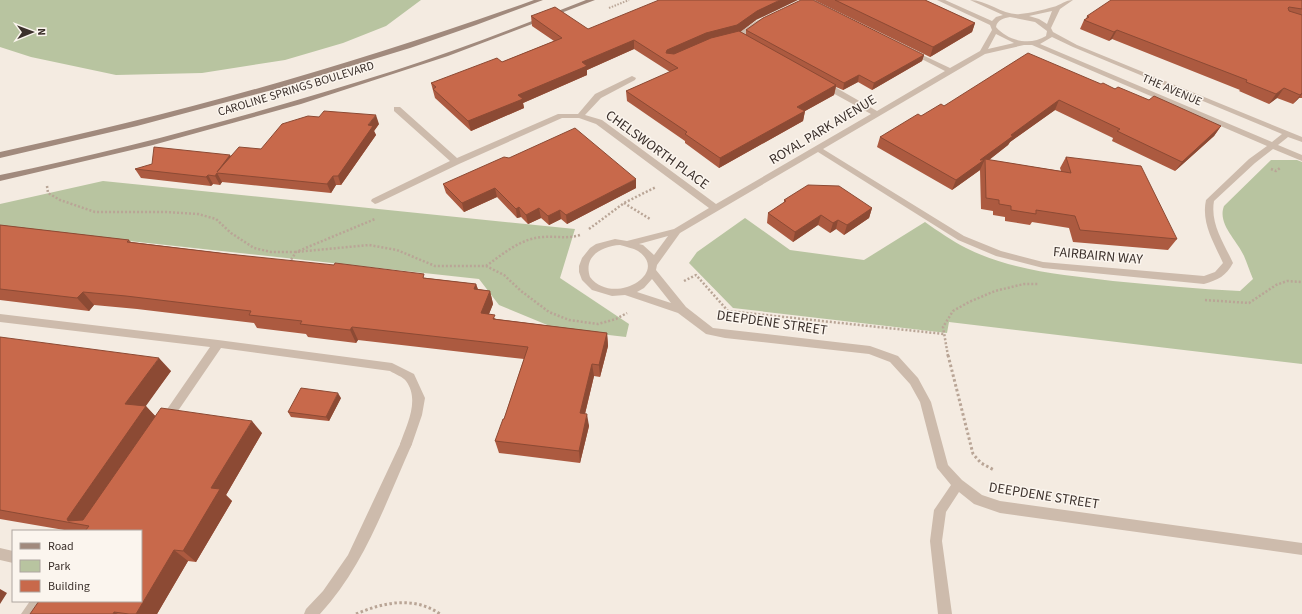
<svg xmlns="http://www.w3.org/2000/svg" width="1302" height="614" viewBox="0 0 1302 614" font-family="'Source Sans 3',sans-serif">
  <style>
    .green { fill: #b8c4a0 }
    .lines { fill: none; stroke-linecap: round; stroke-linejoin: round }
    .path-far2 { stroke: #b9a596; stroke-width: 2; stroke-dasharray: 1.5 1.5; stroke-linecap: butt }
    .path-far1 { stroke: #b9a596; stroke-width: 2.5; stroke-dasharray: 2 2; stroke-linecap: butt }
    .path { stroke: #b9a596; stroke-width: 3; stroke-dasharray: 2.5 2.5; stroke-linecap: butt }
    .lane { fill: #cdbbac; fill-rule: evenodd }
    .street { fill: #cdbbac; fill-rule: evenodd }
    .secondary { fill: #a18a7d; fill-rule: evenodd }
    .wall { fill: #ac5a40 }
    .shaded-wall { fill: #8c4a34 }
    .building { fill: #c8694b; stroke: #8c4a34 }
    .labels { text-anchor: middle; dominant-baseline: central; stroke-width: 3; stroke-linejoin: round; paint-order: stroke }
    .far-street-label { font-size: 12px; fill: #3b302b; stroke: #fbf5ee }
    .street-label { font-size: 14px; fill: #3b302b; stroke: #fbf5ee }
  </style>
  <rect width="100%" height="100%" fill="#f4ebe1"/>
  <!-- green -->
  <path class="green" d="M0,0h421l-35,26 -43,17 -58,17 -83,13 -86,2 -85,-18 -31,-10z
    M1271,160h26l5,2v202l-353,-42 -2,11 -214,-25 -44,-45 8,-11 48,-34 45,32 74,10 61,-38c13,9 27,19 41,26 46,23 97,27 147,33 43,4 85,8 127,10l13,-12c-3,-7 -6,-16 -9,-23 -7,-16 -27,-32 -20,-50z
    M103,181l472,48 -15,49 69,46 -3,13 -69,-8 -58,-24 -20,-26 -479,-52v-23z"/>
  <g class="lines">
    <!-- path-far2 -->
    <path class="path-far2" d="M609,8l20,-8"/>
    <!-- path-far1 -->
    <path class="path-far1" d="M1271,169l5,2 4,-3
      M47,186l1,7 12,7 35,12h71l32,2 18,5 15,14 23,15 17,4h25l73,-7 28,5 38,16h51l18,9 17,16 28,21 20,8 29,4 18,-5 11,-6
      M624,203l26,16
      M589,229l35,-26 32,-16
      M289,263l7,-11 79,-33
      M486,266c17,-12 35,-28 57,-29 13,-1 25,2 37,-2
      M684,281l12,-6 32,36 216,23
      M1205,300l44,3 27,-18 11,-4 15,1
      M948,356l-5,-29 10,-16 16,-9 26,-11 29,-7h15"/>
    <!-- path -->
    <path class="path" d="M948,355l25,99 8,9 13,7
      M356,614c28,-12 58,-18 84,0"/>
    <!-- lane -->
    <path class="lane" d="M0,314l218,26 174,23 22,11 11,24 -3,17 -10,29 -2,4 -4,1 -4,-1 -2,-4c7,-20 20,-44 6,-63 -3,-4 -11,-7 -16,-10l-169,-23 -52,76 -4,2 -4,-2 -2,-3 2,-3 49,-71 -210,-25z
      M0,548l13,3v12l-13,-3z
      M30,601h15l-8,13h-16z"/>
    <!-- street -->
    <path class="street" d="M937,0h8l47,21 4,-4 7,-2 -33,-15c17,0 34,16 50,14 10,-1 23,-4 33,-7 8,-2 12,-7 20,-7l-13,9 -9,19 2,4 24,13 225,92v5l-14,-5 -10,8 24,10v6l-29,-12 -18,14 -41,38c-4,23 10,42 19,62 -7,13 -15,17 -29,21l-161,-16 -47,-12 -38,-16 -140,-88 -138,81 -23,32 -1,5 30,37 27,21 157,18 28,10 20,22 13,24 17,63 14,15 20,15 18,6 302,42v12l-302,-42 -26,-9 -15,-12 -13,20 -4,29 10,73h-14l-8,-73 4,-31 17,-25 -14,-17 -17,-66 -10,-18 -20,-22 -21,-8 -144,-16 -19,-4 -28,-21 -53,-18 -13,1 -20,-6 -10,-10 -3,-8v-6l3,-8 8,-10 6,-4 19,-5 12,2 47,-12 35,-21 -113,-84 -17,-6h-17l-103,46 -81,39 -3,1 -4,-3 1,-2 78,-38 -56,-50v-4h6l57,51 101,-44h20l17,-20 37,-18 4,2 -1,2 -34,18 -16,17 17,5 114,84 155,-90 -51,-28v-4h6l51,29 68,-40 -35,-18v-2h4l36,17 30,-17 12,-21 -2,-5zM1052,11l-5,13 -8,-5 -10,-3zM1010,17l25,5 12,9 -1,5c-16,10 -38,5 -50,-9 1,-7 8,-9 14,-10zM996,34l18,9 -26,6zM1052,37l21,10 209,87 -10,8 -232,-98zM1024,45h8l235,101 -18,13 -43,41c-5,23 8,43 17,63l-8,9 -11,4 -161,-14 -42,-11 -37,-15 -141,-87 162,-95zM668,236l-14,19 -11,-10 -4,-1zM620,245c6,2 13,3 18,6 33,22 -25,56 -48,26 -7,-21 12,-31 30,-32zM652,279l19,24 -34,-11 7,-4z
      M763,18l3,2 -1,1 -23,16 -11,5 -3,-2 28,-19z
      M406,439l4,1 2,4c-26,58 -48,123 -92,170h-16l2,-5 17,-18 25,-36 54,-115z"/>
    <!-- secondary -->
    <path class="secondary" d="M534,0h9l-67,25 -66,23 -134,41 -139,37 -137,32v-6c182,-39 359,-89 534,-152z
      M586,0h9l-147,56 -147,48 -148,41 -153,36v-6c133,-28 263,-63 393,-104 65,-21 129,-46 193,-71z"/>
  </g>
  <!-- wall -->
  <path class="wall" d="M814,0h111l50,23 -3,9 -42,25z
    M1302,0v98h-3l-6,6 -16,-6 -8,6 -30,-13 1,-1 -128,-51 -3,2 -29,-12 4,-9 2,-1 1,-3z
    M531,16l57,13 168,-9 -16,12 6,3v-5l178,25 -2,6 -50,29 -14,-8 -15,8 -7,-3 -2,8 -29,16 -2,10 -84,47 -34,-25v-2l-58,-40 -1,-10 44,-19 -36,-23 -47,21v5l-64,28 1,5 -53,23 -36,-33 -4,-15 71,-21 52,-21 -22,-15z
    M1101,84l48,16 72,26 -7,10 -39,35 -63,-30 1,-3 -58,-28 -45,32 -2,3 -19,15 72,11 -1,-3 6,-11 111,82 -9,11 -95,-8 -4,-14 -37,-6 -2,3 -25,-4v-4l-12,-2v-4l-12,-2 -1,-39 3,-6 -3,6 -28,20 -75,-43 3,-10 41,-21 23,-10z
    M379,124l-5,7 2,4 -35,50h-5l-5,8 -109,-11 -2,3 -7,-1 -2,2 -70,-8 -6,-9 95,-14 1,2 30,-8z
    M443,184l193,4 -69,36 -6,-5 -12,6 -8,-7 -13,6 -7,-7 -4,1 -20,-21 -33,15 -18,-19z
    M784,200l88,8 -3,10 -25,17 -8,-6 -6,4 -12,-8 -25,17 -26,-19 1,-10 16,-10z
    M0,225l129,15 2,2 345,42 2,5 12,2 3,13 -4,10 7,5 111,14 1,13 -8,31 -6,-1 -9,38 4,12 -9,37 -81,-10 -4,-12 9,-22 20,-60 -166,-19 -2,3 -48,-6 -2,-3 -49,-6 -3,-5 -117,-14 -43,-4 -5,6 -89,-11z
    M0,337l171,34 -26,35 10,10 107,17 -36,62 6,6 -36,61 -8,-1 -31,53h-127l111,-83h-71l-70,-12z
    M341,398l-12,23 -38,-4 -3,-5z"/>
  <!-- shaded-wall -->
  <path class="shaded-wall" d="M780,0h18l-42,20 -20,15 -70,25 1,-10z
    M975,23l-3,9 -42,25 3,-10z
    M1117,30l-5,9 -3,2 5,-9z
    M634,40v9l-47,21v5l-64,28 1,5 -53,23 -3,-10 114,-59z
    M924,55l-2,6 -50,29 2,-7z
    M859,75l-1,7 -15,8 1,-7z
    M836,85l-2,10 -38,21 1,-9z
    M1284,88l-7,10 -8,6 7,-10z
    M1302,93v1l-3,4 -6,6z
    M1059,100l-4,10 -45,32 -2,3 -23,18v-4l-5,11 -28,20 4,-10 24,-20 31,-25z
    M805,111l-2,10 -84,47 1,-10z
    M376,115l3,9 -5,7 2,4 -35,50 -3,-9 30,-51z
    M1221,126l-7,10 -39,35 7,-9z
    M230,155l5,9 -18,8z
    M217,173l5,9 -2,3 -5,-9z
    M208,175l5,9 -2,2 -5,-9z
    M333,176l3,9 -5,8 -4,-9z
    M636,179v9l-69,36 -1,-9z
    M495,188l2,9 -33,15 -2,-9z
    M519,207l2,10 -4,1 -1,-9z
    M539,208l2,10 -13,6 -2,-9z
    M872,208l-3,10 -25,17 3,-10z
    M560,210l1,9 -12,6 -1,-9z
    M821,215l-3,10 -25,17 2,-10z
    M838,220l-2,9 -6,4 3,-10z
    M476,284l4,13 -6,-8z
    M490,291l3,13 -9,22 -3,-13z
    M83,292l11,13 -5,6 -12,-13z
    M352,327l6,13 -2,3 -6,-13z
    M607,333l1,13 -8,31 -1,-12z
    M159,358l12,13 -33,46 -13,-13z
    M592,364l2,12 -12,50 -2,-13z
    M338,393l3,5 -12,23 -3,-4z
    M146,406l13,14 -73,105 -18,-4 -1,-2z
    M587,414l2,12 -9,37 -1,-12z
    M252,421l10,12 -36,62 6,6 -36,61 -13,-11 28,-63z
    M174,550l14,11 -31,53h-21z
    M0,589l7,4 -7,11z
    M114,612l4,2h-5z"/>
  <!-- building -->
  <path class="building" d="M659,0h121l-23,11 -20,14 -31,8 -39,17 -1,3 8,1 37,-16 28,-7 97,54 -39,22 8,4 -85,47 -35,-24 2,-2 -61,-41 52,-23 -44,-28 -52,22 5,4 -69,29 5,4 -55,22 -35,-32 3,-2 -5,-4 66,-25 5,4 60,-24 -31,-22 24,-9 33,22z
    M801,0h12l111,55 -50,28 -15,-8 -15,8 -98,-53 17,-12z
    M835,0h90l50,23 -42,24z
    M1111,0h191v9l-13,-2 -1,1 1,3 13,4v78l-2,2 -16,-7 -8,6 -30,-12 1,-2 -130,-50 -3,2 -30,-12 5,-3 -2,-1z
    M1028,53l73,31 2,-1 12,6 3,-2 31,13 5,-4 67,30 -39,36 -65,-31 3,-2 -61,-29 -48,35 2,1 -33,24h4l-28,20 -76,-43 38,-23 3,2 20,-12 3,2z
    M324,111l52,4 -8,10 5,1 -35,50h-5l-6,8 -110,-11 -2,3 -7,-1 -2,2 -71,-8 17,-5 2,-17 76,8 -13,17 22,-25 22,2 21,-25 26,-8 11,1z
    M575,128l61,51 -70,36 -6,-5 -12,6 -9,-8 -13,7 -7,-8 -3,2 -21,-21 -33,15 -19,-19 61,-27 5,1z
    M1066,157l75,9 36,73 -97,-9 -5,-14 -39,-6v4l-25,-4v-4l-12,-2v-4l-13,-2 -1,-39 86,14z
    M808,185l31,1 33,22 -25,17 -9,-5 -5,3 -12,-8 -26,17 -27,-19 18,-12 -2,-1z
    M0,225l129,15 -2,2 101,12 106,11 1,-2 89,11 -1,4 53,6 -2,5 16,2 -9,22 14,2 -2,4 114,14 -8,32 -7,-1 -12,49 7,1 -8,37 -84,-10 8,-22h1l24,-72 -176,-20 -2,3 -50,-6 2,-3 -53,-6 2,-4 -125,-15 -43,-4 -6,6 -77,-9z
    M0,337l159,21 -34,46 21,2 -79,113 1,2 15,-1 78,-112 91,13 -41,67 9,1 -37,62 -9,-1 -38,64h-7l-15,-2 -1,2h-83l9,-13h102v-70h-56l4,-5 -89,-16z
    M301,388l37,5 -12,24 -38,-5z"/>
  <g class="labels">
    <!-- far-street labels -->
    <g class="far-street-label">
      <text transform="translate(296 89) rotate(-17)">CAROLINE SPRINGS BOULEVARD</text>
      <text transform="translate(1172 90) rotate(23)">THE AVENUE</text>
    </g>
    <!-- street labels -->
    <g class="street-label">
      <text transform="translate(823 130) rotate(-31)">ROYAL PARK AVENUE</text>
      <text transform="translate(657 150) rotate(36)">CHELSWORTH PLACE</text>
      <text transform="translate(1098 256) rotate(5)">FAIRBAIRN WAY</text>
      <text transform="translate(772 323) rotate(8)">DEEPDENE STREET</text>
      <text transform="translate(1044 496) rotate(9)">DEEPDENE STREET</text>
    </g>
  </g>
  <!-- legend -->
  <rect x="12" y="530" width="130" height="72" fill="#fbf5ee" stroke="#aea6a0"/>
  <rect x="20" y="543" width="20" height="6" fill="#a18a7d" stroke="#aea6a0"/>
  <text x="48" y="550" font-size="12" fill="#3b302b">Road</text>
  <rect x="20" y="560" width="20" height="12" fill="#b8c4a0" stroke="#aea6a0"/>
  <text x="48" y="570" font-size="12" fill="#3b302b">Park</text>
  <rect x="20" y="580" width="20" height="12" fill="#c8694b" stroke="#aea6a0"/>
  <text x="48" y="590" font-size="12" fill="#3b302b">Building</text>
  <!-- north arrow -->
  <g transform="translate(32 32) rotate(89)" stroke="#fbf5ee" stroke-width="3" paint-order="stroke">
  <path d="M0-3L7 15L0 10L-7 15Z" fill="#3b302b"/>
  <text y="-6" font-size="11" font-weight="bold" text-anchor="middle" fill="#3b302b">N</text>
  </g>
</svg>
